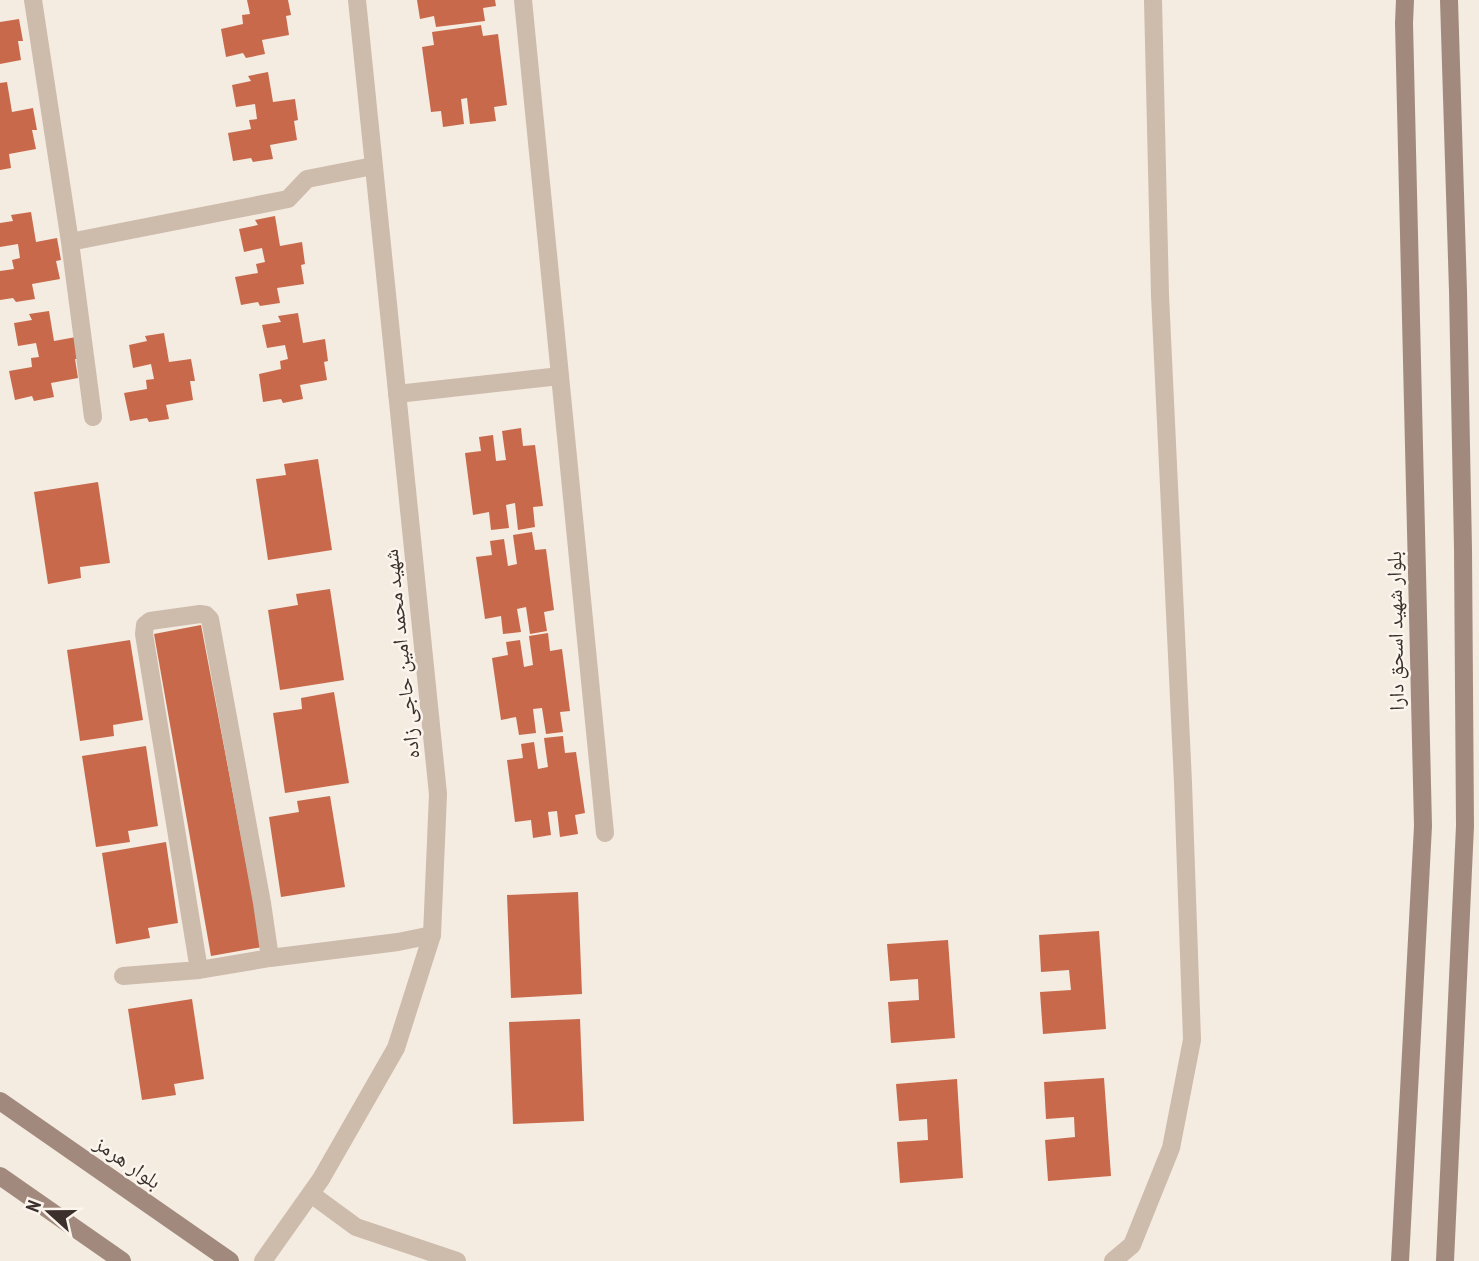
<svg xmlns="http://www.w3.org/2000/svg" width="1479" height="1261" viewBox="0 0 1479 1261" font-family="'PT Sans Narrow','Noto Naskh Arabic',sans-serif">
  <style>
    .building { fill: #c8694b }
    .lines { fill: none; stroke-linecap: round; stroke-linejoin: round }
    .minor { stroke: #cdbbac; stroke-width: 18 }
    .tertiary { stroke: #cdbbac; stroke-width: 18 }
    .secondary { stroke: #a18a7d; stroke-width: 18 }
    .labels { text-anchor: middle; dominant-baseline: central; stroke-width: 5; stroke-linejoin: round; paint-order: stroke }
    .street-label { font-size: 21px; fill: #3b302b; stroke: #fbf5ee }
  </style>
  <rect width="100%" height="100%" fill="#f4ebe1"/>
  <!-- building -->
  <path class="building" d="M247,0h41l3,15 -5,1 3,19 -27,5 3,14 -19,4 -3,-5 -17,4 -5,-28 22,-5 -1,-9 8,-1z
    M417,0h78l1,6 -13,2 2,13 -49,6 -2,-11 -14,3z
    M19,19l4,22h-5l3,19 -21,4v-42z
    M481,25l2,11 15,-2 9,71 -13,2 2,14 -26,3 -3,-26 -6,1 3,25 -21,3 -2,-16 -10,1 -9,-65 12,-2 -2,-13z
    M268,72l5,30 22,-3 3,21 -4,1 3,19 -27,5 3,14 -20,3 -2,-4 -18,3 -5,-28 23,-4 -2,-9 8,-1 -2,-15 -19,3 -4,-22 19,-4 -3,-5z
    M7,82l5,30 21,-4 4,22h-5l4,19 -27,5 2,14 -11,2v-87z
    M31,212l5,30 21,-4 4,22 -5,1 4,18 -28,5 3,15 -19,3 -3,-4 -13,2v-29l14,-2 -2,-9 8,-2 -2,-14 -18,3v-24l13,-2 -2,-6z
    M275,216l5,30 22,-4 3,22 -4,1 3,19 -27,4 3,15 -20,3 -2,-4 -17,3 -6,-28 23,-4 -2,-9 9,-2 -3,-14 -18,4 -5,-23 19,-4 -3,-5z
    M49,311l5,30 22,-4 4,22h-5l3,19 -27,5 3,14 -20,4 -2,-5 -17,4 -6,-29 23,-4 -1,-9 8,-1 -3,-14 -18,3 -4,-23 18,-3 -3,-6z
    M298,313l5,30 22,-4 3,22 -4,1 3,18 -27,5 3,14 -20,4 -2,-4 -18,3 -4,-28 22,-5 -1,-8 8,-2 -3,-14 -18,3 -5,-23 19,-3 -3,-6z
    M164,333l5,29 22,-3 4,22h-5l3,19 -27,5 3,14 -20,3 -2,-4 -17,3 -6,-28 23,-4 -1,-9 8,-1 -3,-15 -18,4 -4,-23 18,-4 -2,-5z
    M521,428l2,18 12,-1 8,61 -10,1 2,20 -17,3 -3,-27 -9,2 3,23 -18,2 -2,-18 -16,3 -8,-62 16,-2 -2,-14 14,-2 3,26 10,-1 -4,-29z
    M318,459l14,91 -64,10 -12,-81 30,-4 -2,-11z
    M98,482l12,81 -30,4 1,11 -33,6 -14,-92z
    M532,532l3,18 11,-1 8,61 -10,2 3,19 -17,3 -4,-27 -9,2 4,23 -18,2 -2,-18 -16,3 -9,-62 16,-2 -2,-14 14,-2 4,27 9,-2 -4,-29z
    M330,589l14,91 -64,10 -12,-80 30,-5 -2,-11z
    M201,625l61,322 -51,9 -57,-322z
    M548,633l2,18 12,-2 8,62 -10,1 3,20 -17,2 -4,-26 -9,1 3,24 -17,2 -3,-18 -15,3 -9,-62 16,-3 -2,-13 14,-2 4,27 9,-2 -4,-29z
    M130,640l13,80 -30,5 1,11 -34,5 -13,-91z
    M334,692l15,91 -64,10 -12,-80 29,-4 -1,-11z
    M563,736l2,17 11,-1 9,61 -10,2 3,19 -18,3 -3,-26 -9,1 3,23 -18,3 -2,-18 -16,2 -8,-62 16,-2 -2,-14 13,-2 4,27 10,-2 -4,-29z
    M146,746l12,80 -30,5 2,11 -34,5 -14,-91z
    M330,796l15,91 -64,10 -12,-80 30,-5 -2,-11z
    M166,842l12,81 -30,5 2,10 -34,6 -14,-91z
    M578,892l4,102 -71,4 -4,-103z
    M1099,931l7,98 -63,5 -3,-42 31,-2 -2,-20 -28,2 -2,-37z
    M948,940l7,98 -64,5 -3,-41 31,-2 -1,-21 -28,2 -3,-37z
    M192,999l12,80 -30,5 2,11 -34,5 -14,-91z
    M580,1019l4,102 -71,3 -4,-102z
    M1104,1078l7,98 -63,5 -3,-41 30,-3 -1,-20 -28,2 -2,-37z
    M957,1079l6,99 -63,5 -3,-41 31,-2 -1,-21 -28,2 -3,-37z"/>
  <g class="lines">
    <!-- minor -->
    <path class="minor" d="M33,0l37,242 23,175
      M523,0l82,833
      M70,242l218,-43 19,-20 66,-13
      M397,394l163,-18
      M199,970l-55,-336 1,-9 5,-4 50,-7 6,1 4,4 52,284 8,55
      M123,976l76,-6 71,-12 128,-16 34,-7"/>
    <!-- tertiary -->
    <path class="tertiary" d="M311,1194l45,33 101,34
      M263,1261l58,-82 75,-131 36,-113 6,-141 -81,-794
      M1113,1261l19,-16 39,-97 21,-108 -9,-257 -23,-488 -7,-295"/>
    <!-- secondary -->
    <path class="secondary" d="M0,1101l230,160
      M0,1176l122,85
      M1400,1261l23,-435 -19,-803 1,-23
      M1445,1261l20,-435 -2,-277 -5,-258 -9,-291"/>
  </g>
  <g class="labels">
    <!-- street labels -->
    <g class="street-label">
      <text transform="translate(1395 631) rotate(-91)">بلوار شهید اسحق دارا</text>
      <text transform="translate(401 654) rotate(-96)">شهید محمد امین حاجی زاده</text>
      <text transform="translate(128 1162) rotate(35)">بلوار هرمز</text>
    </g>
  </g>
  <!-- north arrow -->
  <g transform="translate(49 1212) rotate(291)" stroke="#fbf5ee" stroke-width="5" paint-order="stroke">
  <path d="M0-5L12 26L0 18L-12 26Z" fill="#3b302b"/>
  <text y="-10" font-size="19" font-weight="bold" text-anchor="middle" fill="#3b302b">N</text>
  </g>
</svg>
